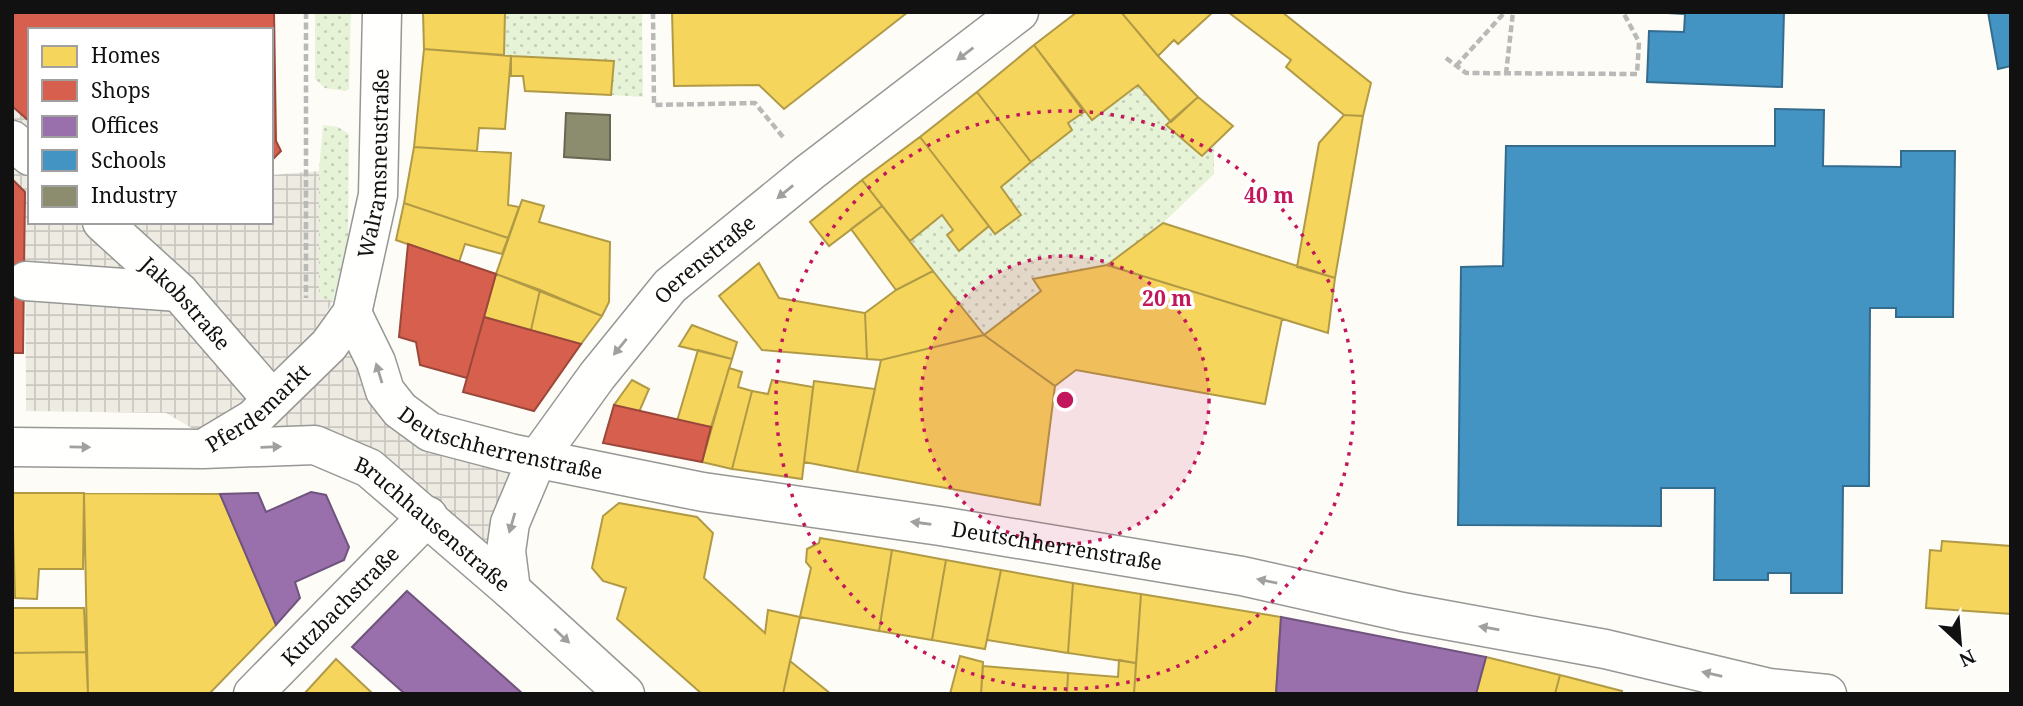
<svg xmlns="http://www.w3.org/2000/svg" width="2023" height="706" viewBox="0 0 2023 706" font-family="'Noto Serif',serif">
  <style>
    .grass { fill: url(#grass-dots) }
    .plaza { fill: url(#plaza-grid) }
    .homes { fill: #f6d55c; stroke: #b19a46; stroke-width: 2 }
    .shops { fill: #d6604d; stroke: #9b483b; stroke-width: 2 }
    .offices { fill: #9970ab; stroke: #70547d; stroke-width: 2 }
    .schools { fill: #4393c3; stroke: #346c8e; stroke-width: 2 }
    .industry { fill: #8c8c6e; stroke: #676752; stroke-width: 2 }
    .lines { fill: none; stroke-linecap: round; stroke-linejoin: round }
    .minor-casing { stroke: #979795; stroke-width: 41 }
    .path { stroke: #b9b9b8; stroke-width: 4.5; stroke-dasharray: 7 3.5; stroke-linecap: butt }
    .minor { stroke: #fffffe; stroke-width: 38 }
    .oneway { fill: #a0a09f }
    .ring { fill: none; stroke: #c2185b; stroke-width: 3.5; stroke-dasharray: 3.5 7 }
    .labels { text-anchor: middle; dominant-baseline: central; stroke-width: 7; stroke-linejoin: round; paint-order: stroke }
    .street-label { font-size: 21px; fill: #111; stroke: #fff }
    .centre { fill: #c2185b; stroke: #fff; stroke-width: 3.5 }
    .ring-label { font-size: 21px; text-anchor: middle; font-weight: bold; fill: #c2185b; stroke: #fff; stroke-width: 7; stroke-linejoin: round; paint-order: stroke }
  </style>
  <defs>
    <pattern id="grass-dots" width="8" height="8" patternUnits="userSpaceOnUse" patternTransform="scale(1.75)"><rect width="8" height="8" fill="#e7f3d7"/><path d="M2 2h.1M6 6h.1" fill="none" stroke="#c5cfb8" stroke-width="1.8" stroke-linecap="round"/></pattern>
    <pattern id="plaza-grid" width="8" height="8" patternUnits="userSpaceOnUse" patternTransform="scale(1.75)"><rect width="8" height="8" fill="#edebe2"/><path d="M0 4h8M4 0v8" fill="none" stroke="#cac8c1"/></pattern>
  </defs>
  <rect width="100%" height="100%" fill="#fdfcf7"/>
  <!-- grass -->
  <path class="grass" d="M315,12h36l-2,77 -3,2 -21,-3 -10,-9z
    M505,12h137l1,85 -32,-2 3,-34 -110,-6z
    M1138,85l33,37 -5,3 35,30 13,-10v29l-51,49 -56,42 -73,15 7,11 -57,44 -74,-94 32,-26 11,15 -6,6 12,15 30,-25 6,8 26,-19 -20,-28 71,-56 -4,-8 16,-11 8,8z
    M323,125l15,2 11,7 -1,106 -15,61 -14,-3v-127z"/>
  <!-- plaza -->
  <path class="plaza" d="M12,106l18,16v100h241v-47l48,-4v126l14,4 -16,29 -41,47 -58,46 -23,7 -29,-17 -140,-2 -1,-219 -13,-13z
    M352,313l33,78 152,68 -26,131 -142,-122 -166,-19z"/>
  <!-- homes -->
  <path class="homes" d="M423,12h82l-1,43 -80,-6z
    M672,12h236l-124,97 -25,-24 -85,1z
    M1077,12h44l37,44 40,41 -27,25 -33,-37 -46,35 -58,-75z
    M1121,12h92l-35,32 -4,-4 -16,16z
    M1228,12h54l89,71 -8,33 -19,-1 -58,-48 5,-7z
    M1034,45l50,67 -16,11 4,7 -41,32 -54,-70z
    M424,49l87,7 -6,73 -26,-1 -2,23 -63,-4z
    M511,56l103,5 -3,34 -86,-4 -2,-15h-12z
    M977,92l54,70 -30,25 20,28 -26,19 -75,-97z
    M1198,97l35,29 -31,30 -36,-31z
    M1344,115l19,1 -28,162 -38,-11 22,-124z
    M920,137l69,89 -30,25 -12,-16 6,-5 -11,-15 -32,26 -48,-61z
    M414,147l97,6 -3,52 11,2 -11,31 -104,-35z
    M862,180l20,26 -53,40 -19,-24z
    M522,200l22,6 -5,16 71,20 -1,60 -7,14 -106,-42z
    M404,203l104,35 -6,16 -37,-10 -6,18 -63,-22z
    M882,206l51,65 -37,19 -45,-61z
    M1163,223l172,55 -7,55 -221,-68z
    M759,263l20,35 86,15 2,46 -105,-9 -43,-54z
    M1107,265l175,54 -17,85 -189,-34 -21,16 -71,-51 57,-44 -8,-12z
    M933,271l51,64 -103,25 -14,-1 -2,-46 31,-23z
    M496,274l44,16 -9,40 -47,-13z
    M540,290l62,26 -21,28 -50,-14z
    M692,325l45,17 -5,17 -53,-13z
    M984,335l71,51 -15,119 -183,-33 24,-112z
    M698,350l34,9 -21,68 -34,-6z
    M729,368l13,4 -4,15 14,4 -20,78 -30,-7z
    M632,380l17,9 -10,23 -25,-7z
    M772,380l41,7 -11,92 -70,-10 20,-78 16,3z
    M814,381l61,8 -18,83 -53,-10z
    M12,493h72l-1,76h-44l-2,30 -22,-1z
    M84,493l136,1 56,131 -67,69h-121z
    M619,503l78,14 16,16 -9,45 61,55 3,-23 32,7 -17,77h-81l-85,-75 9,-31 -23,-7 -11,-13 11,-52z
    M820,538l72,12 -13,81 -79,-14 11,-49 -5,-6 1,-13 12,-6z
    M1942,541l69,5v68l-85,-6 4,-58 11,1z
    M892,550l54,10 -14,80 -53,-9z
    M946,560l55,10 -16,79 -53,-9z
    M1001,570l72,13 -5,70 -81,-13z
    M1073,583l68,11 -5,69 -68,-10z
    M1141,594l140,23 -5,77h-142z
    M12,608h72l2,44 -74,1z
    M86,652l2,42h-76v-41z
    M960,656l23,6 -2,32h-31z
    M1486,657l74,18 -5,19h-79z
    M336,659l37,35h-69z
    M1119,660l17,3 -2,31h-67l1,-21 50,4z
    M790,661l41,33h-48z
    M983,666l85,7 -1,21h-86z
    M1560,675l62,16 -1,3h-66z"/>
  <!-- shops -->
  <path class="shops" d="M12,12h262l2,129 5,10 -10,10v-131h-241v92l-18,-16z
    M12,179l13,13 -2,161h-11z
    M408,244l88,30 -29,104 -47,-13 -4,-23 -17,-5z
    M484,317l97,27 -47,67 -71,-19z
    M614,405l97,22 -9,35 -99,-19z"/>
  <!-- offices -->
  <path class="offices" d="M311,492l15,3 23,52 -5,13 -49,22 5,16 -24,27 -56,-131 38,-1 8,19z
    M407,591l116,103h-118l-53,-47z
    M1281,617l205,40 -10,37h-200z"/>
  <!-- schools -->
  <path class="schools" d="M1784,12l-2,75 -135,-5 2,-51 35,1 1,-18 -35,-2z
    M1988,12h23v54l-13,3z
    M1775,109l49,1 -1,56 78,1v-16h54l-2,166h-57v-9h-26l-1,178h-26l-1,107h-51v-20h-23v7h-54l1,-92h-54v38l-203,-1 3,-258 42,-1 3,-120h269z"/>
  <!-- industry -->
  <path class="industry" d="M566,113l44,2v45l-46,-3z"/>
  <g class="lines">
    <!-- minor casing -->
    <g class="minor-casing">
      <g id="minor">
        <path d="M12,140l18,16"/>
        <path id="s1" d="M102,222l77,70 84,97"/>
        <path d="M26,281l153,11"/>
        <path id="s2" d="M352,313l24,49 9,29 15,19 30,22 80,21 193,39 237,34 302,50 160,36 203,37 164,39 58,6"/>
        <path id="s3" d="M208,446l45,-27 76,-74 23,-32 26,-118 4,-183"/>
        <path id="s4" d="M12,447l191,2 112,-4 54,23 142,122 114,104"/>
        <path id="s5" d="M511,590l-5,-39 4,-28 27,-64 60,-83 73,-90 140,-114 209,-160"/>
        <path id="s6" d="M253,694l175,-178"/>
      </g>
    </g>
    <!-- path -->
    <path class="path" d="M306,12v286
      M653,12l1,93 101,-2 28,34
      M1446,58l20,15 171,1 2,-32 -16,-30
      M1456,66l49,-54
      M1506,74l7,-62"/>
    <!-- minor -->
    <use href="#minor" class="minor"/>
  </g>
  <!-- one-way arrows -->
  <defs><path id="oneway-solid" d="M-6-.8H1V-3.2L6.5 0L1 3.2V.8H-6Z" transform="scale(1.75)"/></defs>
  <g class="oneway">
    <use href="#oneway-solid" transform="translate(965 54) rotate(143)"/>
    <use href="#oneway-solid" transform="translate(785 192) rotate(141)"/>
    <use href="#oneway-solid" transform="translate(620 347) rotate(129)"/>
    <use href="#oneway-solid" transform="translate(379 373) rotate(-107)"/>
    <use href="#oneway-solid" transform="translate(80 447) rotate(1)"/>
    <use href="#oneway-solid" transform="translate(271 447) rotate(-2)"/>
    <use href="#oneway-solid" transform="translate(512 523) rotate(106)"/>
    <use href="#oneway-solid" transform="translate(921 523) rotate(-172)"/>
    <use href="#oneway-solid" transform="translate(1267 581) rotate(-168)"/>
    <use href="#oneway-solid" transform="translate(1489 628) rotate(-170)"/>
    <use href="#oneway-solid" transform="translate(562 636) rotate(43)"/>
    <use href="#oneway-solid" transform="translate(1712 674) rotate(-167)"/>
  </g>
  <!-- distance rings -->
  <circle cx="1065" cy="400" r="144" fill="#c2185b" fill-opacity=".12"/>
  <g class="ring">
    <circle cx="1065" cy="400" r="144"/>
    <circle cx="1065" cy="400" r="289"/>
  </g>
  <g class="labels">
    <!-- street labels -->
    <g class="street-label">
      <text stroke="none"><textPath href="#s3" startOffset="350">Walramsneustraße</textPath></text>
      <text stroke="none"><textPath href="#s5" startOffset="399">Oerenstraße</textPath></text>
      <text stroke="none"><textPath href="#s1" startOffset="117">Jakobstraße</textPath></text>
      <text stroke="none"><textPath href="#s3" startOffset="63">Pferdemarkt</textPath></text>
      <text stroke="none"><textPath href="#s2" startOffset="217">Deutschherrenstraße</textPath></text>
      <text stroke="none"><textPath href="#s4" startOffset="446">Bruchhausenstraße</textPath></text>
      <text stroke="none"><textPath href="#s2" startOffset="784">Deutschherrenstraße</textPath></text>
      <text stroke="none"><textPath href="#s6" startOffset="124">Kutzbachstraße</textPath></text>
    </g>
  </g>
  <circle cx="1065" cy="400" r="10" class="centre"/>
  <g class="ring-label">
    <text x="1269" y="203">40 m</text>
    <text x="1167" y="306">20 m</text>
  </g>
  <!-- border -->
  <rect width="2023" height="706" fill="none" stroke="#111111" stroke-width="28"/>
  <!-- legend -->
  <rect x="28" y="28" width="245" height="196" fill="#ffffff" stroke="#a0a0a0" stroke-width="2"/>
  <rect x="42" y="46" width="35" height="21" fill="#f6d55c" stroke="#a0a0a0" stroke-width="2"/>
  <text x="91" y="63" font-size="21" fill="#111111">Homes</text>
  <rect x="42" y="80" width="35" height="21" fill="#d6604d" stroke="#a0a0a0" stroke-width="2"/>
  <text x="91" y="98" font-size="21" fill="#111111">Shops</text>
  <rect x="42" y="116" width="35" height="21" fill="#9970ab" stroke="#a0a0a0" stroke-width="2"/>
  <text x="91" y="133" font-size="21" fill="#111111">Offices</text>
  <rect x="42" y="150" width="35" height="21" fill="#4393c3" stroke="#a0a0a0" stroke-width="2"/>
  <text x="91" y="168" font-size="21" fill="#111111">Schools</text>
  <rect x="42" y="186" width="35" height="21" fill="#8c8c6e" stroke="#a0a0a0" stroke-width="2"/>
  <text x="91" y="203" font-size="21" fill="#111111">Industry</text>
  <!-- north arrow -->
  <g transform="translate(1960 643) rotate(154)" stroke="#ffffff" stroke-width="5" paint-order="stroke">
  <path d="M0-5L12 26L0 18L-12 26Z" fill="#111111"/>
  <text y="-10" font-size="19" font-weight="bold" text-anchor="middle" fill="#111111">N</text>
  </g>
</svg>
